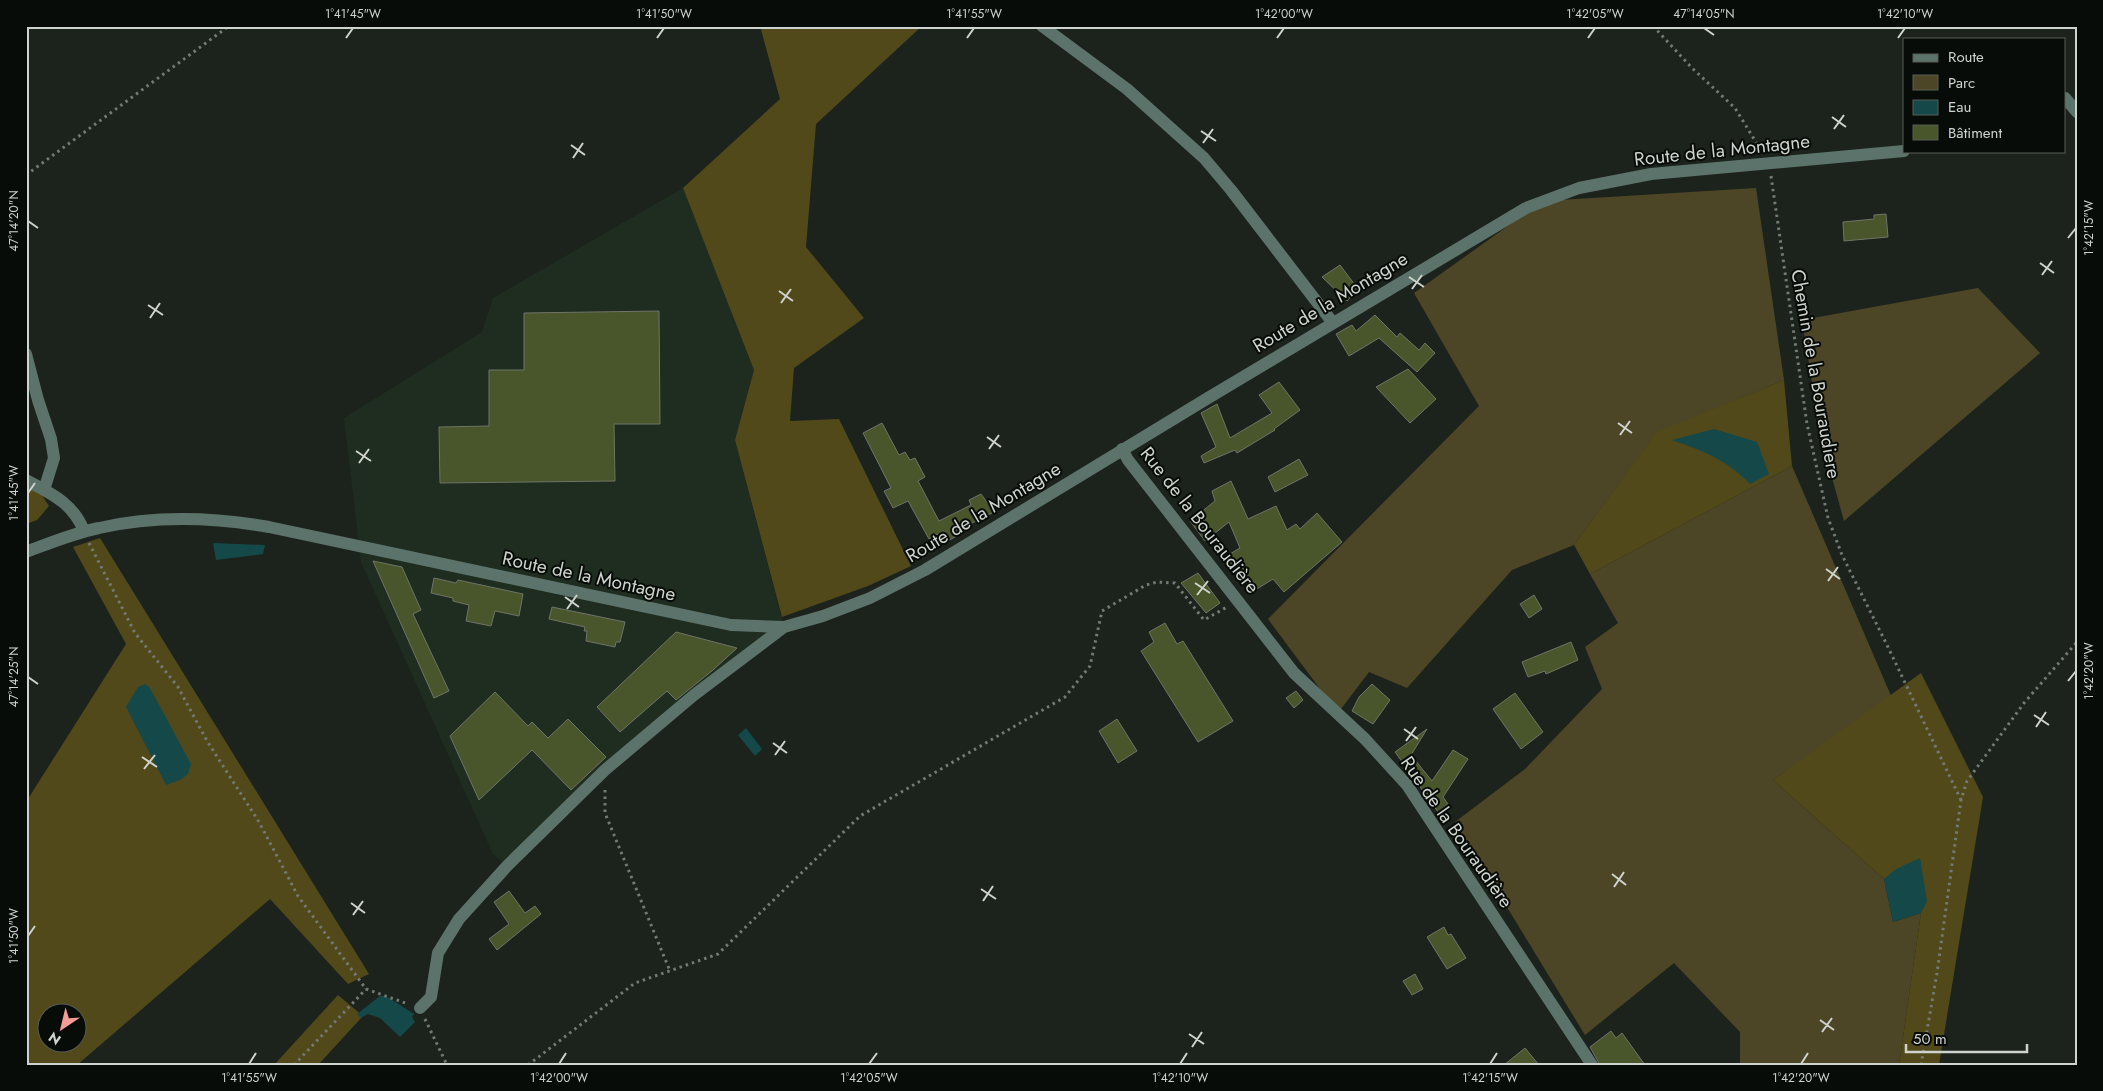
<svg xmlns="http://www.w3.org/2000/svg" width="2103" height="1091" viewBox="0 0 2103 1091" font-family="Jost,sans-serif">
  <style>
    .built { fill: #1f2c20 }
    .green { fill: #4d4626 }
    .forest { fill: #52491a; fill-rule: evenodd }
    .water { fill: #154849 }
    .building { fill: #49552a; stroke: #707469 }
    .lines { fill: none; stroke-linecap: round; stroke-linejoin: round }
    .path { stroke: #737973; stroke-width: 3; stroke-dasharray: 2.5 4; stroke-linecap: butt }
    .minor { stroke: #5c736b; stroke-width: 12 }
    .ticks { fill: none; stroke: #ced3ce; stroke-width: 2 }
    .labels { text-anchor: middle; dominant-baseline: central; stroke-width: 4; stroke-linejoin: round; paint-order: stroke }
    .street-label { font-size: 19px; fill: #ced3ce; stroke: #080c08 }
    .neatline { fill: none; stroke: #ced3ce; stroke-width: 2 }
    .ticks-label { font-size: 12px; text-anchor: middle; fill: #ced3ce }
  </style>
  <rect width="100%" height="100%" fill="#1c231c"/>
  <!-- built -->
  <path class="built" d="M683,188l71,182 -19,70 49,187 -90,68 -187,171 -14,-12 -132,-292 -17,-144 138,-86 11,-34z"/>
  <!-- green -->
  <path class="green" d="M1756,188l28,192 -127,53 -83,112 -62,25 -105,118 -38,-16 -31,41 -70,-94 211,-213 -65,-113 129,-92z
    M1978,288l62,65 -196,168 -23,-83 -19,-118z
    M1792,466l100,232 -119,82 111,99 9,43 28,-9 -22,152h-159v-33l-66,-69 -89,72 -130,-213 70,-53 77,-80 -17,-42 33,-24 -28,-49z"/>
  <!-- forest -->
  <path class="forest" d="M760,26h162l-106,98 -10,123 58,71 -70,50 -4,53 49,-2 72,147 -43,20 -86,31 -47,-177 19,-70 -71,-182 97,-89z
    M1784,380l8,86 -202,108 -16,-29 83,-113z
    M26,471l23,35 -12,14 -11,4z
    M100,538l269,436 -21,10 -78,-85 -193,166h-51v-263l100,-158 -53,-97zM48,1014h30v30h-30z
    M1921,673l62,124 -44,268h-40l22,-152 -1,-54 -36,20 -111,-99z
    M338,995l25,21 -45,49h-44z"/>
  <!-- water -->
  <path class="water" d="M1714,429l43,13 12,32 -19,10c-26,-26 -45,-32 -78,-44z
    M213,543l52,2 -2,9 -47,6z
    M145,684l5,4 41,76 -3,10 -8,6 -14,5 -40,-78 12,-20z
    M746,728l16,21 -7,7 -17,-21z
    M1920,858l7,43 -6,12 -28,9 -9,-43 12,-10z
    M380,996h6l28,18 -2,3 3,5 -15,15 -20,-19 -12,-4 -8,4 -3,-4z"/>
  <!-- building -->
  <path class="building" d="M1886,214l2,23 -44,4 -1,-19 31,-3v-4z
    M1340,265l18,24 -11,12 -25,-24z
    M659,311l1,113h-46l1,57 -175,2 -1,-56 50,-1v-56h35v-57z
    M1375,315l22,22 3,-4 19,17 6,-7 10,10 -18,19 -38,-34 -30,18 -13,-22 16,-9 4,6z
    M1408,369l28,30 -26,24 -34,-36z
    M1279,382l21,28 -26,19 1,1 -38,23 -2,-3 -31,13 -3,-7 15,-9 -15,-34 16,-9 13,34 42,-25 -13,-18z
    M882,423l17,32 6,-3 5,8 5,-2 10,19 -7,4 21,40 32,-16 -2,-5 12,-6 13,18 -34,17 2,4 -16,9 -6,-9 -11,6 -21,-38 -15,7 -9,-17 7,-3 -28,-55z
    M1299,459l9,16 -33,17 -7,-15z
    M1231,481l17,38 28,-13 11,24 9,-6 4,5 17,-16 25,29 -58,50 -11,-13 -21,13 -17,-26 -5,3 -7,-11 17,-10 -11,-26 -24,19 -15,-20 25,-20 -3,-10z
    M373,561l29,6 19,43 -8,4 36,77 -15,7z
    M1198,573l22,30 -14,10 -25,-30z
    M434,578l22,5 2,-3 65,14 -4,22 -24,-5 -4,15 -25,-5 3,-16 -16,-4v-3l-22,-5z
    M1534,595l8,14 -13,9 -9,-14z
    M552,607l73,15 -5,20h-4l-1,5 -29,-6 1,-10h-3l1,-4 -36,-8z
    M1165,623l12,21 6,-3 50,80 -35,21 -57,-91 13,-9 -5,-10z
    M676,632l61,16 -24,22 -37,30 -9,-9 -47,41 -23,-25z
    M1571,642l7,18 -32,14 -1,-3 -17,6 -6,-15z
    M1372,684l18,16 -17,24 -21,-13 7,-14z
    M1296,691l7,9 -9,8 -8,-10z
    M495,692l33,34 4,-4 16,16 20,-19 38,38 -35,33 -39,-40 -53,50 -29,-64z
    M1515,693l28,39 -22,17 -28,-40z
    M1117,719l20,32 -19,12 -19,-32z
    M1427,729l-16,26 21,26 21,-31 15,9 -25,38 5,7 -10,8 -43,-60z
    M509,891l16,22 10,-7 6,8 -44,36 -8,-11 20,-15 -15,-22z
    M1444,927l4,8 3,-1 15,24 -19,11 -20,-32z
    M1415,974l8,15 -11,6 -9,-14z
    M1611,1031l5,7 6,-5 23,32h-45l-10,-18z
    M1525,1048l14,17h-35z"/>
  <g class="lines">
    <!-- path -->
    <path class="path" d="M1653,26l39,42 43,40 27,44
      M26,175l203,-149
      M1771,176l36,248 21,94 14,37 45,90 74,155
      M89,543l46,90 43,54 29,54 52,81 39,74 68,93 42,15
      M605,790v23l65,158
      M425,1019l22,46
      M294,1065l72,-76
      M528,1065l107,-82 83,-29 142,-138 205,-119 25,-31 12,-55 44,-26 11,-3 18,1 29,37 23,-13
      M1921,1065l16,-92 24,-173 6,-19 57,-78 53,-61"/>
    <!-- minor -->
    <path class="minor" d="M1042,26l85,63 77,69 27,32 102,133
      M2065,98l12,14
      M26,354l12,46 13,39 3,19 -10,32
      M1122,449l6,11 166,213 71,66 42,46 185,280
      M26,480c26,14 47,23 58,51
      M26,552c24,-9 48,-19 73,-24 57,-13 113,-11 170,-1l462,98 53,2 39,-11 47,-18 55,-28 283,-172 318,-190 53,-20 72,-14 253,-23
      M420,1008l11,-11 7,-44 21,-34 48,-53 98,-96 89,-75 90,-68"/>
  </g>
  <!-- ticks -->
  <path class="ticks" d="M1704,28l10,7M346,38l7,-10M657,38l7,-10M967,38l7,-10M1277,38l7,-10M1588,38l7,-10M1898,38l7,-10M1832,117l14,10M1834,129l10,-14M1201,131l15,10M1203,143l10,-14M571,145l14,10M573,158l10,-15M28,221l10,7M2068,238l8,-10M2040,263l14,10M2042,275l10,-14M1409,277l15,10M1412,289l10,-14M779,291l14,10M781,303l10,-14M148,305l15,10M150,318l10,-15M1618,423l14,10M1620,435l10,-14M987,437l14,10M989,449l10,-14M356,451l15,10M359,463l10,-14M28,493l7,-10M1826,569l14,10M1828,581l10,-14M1195,583l15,10M1197,595l11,-14M565,597l14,10M567,609l10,-14M28,677l10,7M2068,681l8,-10M2034,715l15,10M2036,727l10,-15M1404,729l14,10M1406,741l10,-14M773,743l14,10M775,755l10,-14M142,757l15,10M144,769l11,-14M1612,874l14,11M1614,887l10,-15M981,889l15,10M983,901l10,-15M351,903l14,10M353,915l10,-14M28,936l7,-10M1820,1020l14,10M1822,1032l10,-14M1189,1034l15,10M1192,1047l10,-15M249,1064l7,-11M559,1064l7,-11M869,1064l8,-11M1180,1064l7,-11M1490,1064l7,-11M1801,1064l7,-11"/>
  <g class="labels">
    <!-- street labels -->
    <g class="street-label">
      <text transform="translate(1722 150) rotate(-6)">Route de la Montagne</text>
      <text transform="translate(1330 302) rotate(-31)">Route de la Montagne</text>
      <text transform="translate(1816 374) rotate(80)">Chemin de la Bouraudiere</text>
      <text transform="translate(983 512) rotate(-31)">Route de la Montagne</text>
      <text transform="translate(1200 520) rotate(52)">Rue de la Bouraudière</text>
      <text transform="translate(589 576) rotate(12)">Route de la Montagne</text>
      <text transform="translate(1457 832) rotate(55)">Rue de la Bouraudière</text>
    </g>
  </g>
  <!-- border -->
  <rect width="2103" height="1091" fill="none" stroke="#080c08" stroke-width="55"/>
  <!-- legend -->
  <rect x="1903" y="38" width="162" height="115" fill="#080c08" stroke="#575c57"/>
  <rect x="1913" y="54" width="25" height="8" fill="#5c736b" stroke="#575c57"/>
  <text x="1948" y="62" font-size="15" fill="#ced3ce">Route</text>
  <rect x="1913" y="75" width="25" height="15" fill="#4d4626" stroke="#575c57"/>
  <text x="1948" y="88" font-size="15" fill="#ced3ce">Parc</text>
  <rect x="1913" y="100" width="25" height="15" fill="#154849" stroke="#575c57"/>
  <text x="1948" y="112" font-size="15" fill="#ced3ce">Eau</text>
  <rect x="1913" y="125" width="25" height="15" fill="#49552a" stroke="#575c57"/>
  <text x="1948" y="138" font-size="15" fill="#ced3ce">Bâtiment</text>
  <!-- north arrow -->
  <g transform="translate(62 1028) rotate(215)"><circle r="24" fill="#080c08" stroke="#575c57"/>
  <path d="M0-4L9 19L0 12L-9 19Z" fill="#f59c94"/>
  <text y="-8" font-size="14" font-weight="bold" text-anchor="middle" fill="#ced3ce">N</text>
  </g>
  <!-- scale -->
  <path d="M1906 1044v8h121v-8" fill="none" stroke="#ced3ce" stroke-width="2.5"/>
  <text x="1913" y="1044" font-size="15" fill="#ced3ce" stroke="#080c08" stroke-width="4" paint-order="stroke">50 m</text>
  <rect x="28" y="28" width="2048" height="1036" class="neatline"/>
  <g class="ticks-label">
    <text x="353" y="18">1°41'45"W</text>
    <text x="664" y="18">1°41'50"W</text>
    <text x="974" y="18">1°41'55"W</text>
    <text x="1284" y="18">1°42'00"W</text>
    <text x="1595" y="18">1°42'05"W</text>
    <text x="1704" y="18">47°14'05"N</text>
    <text x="1905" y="18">1°42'10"W</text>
    <text transform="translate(14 221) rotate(-90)" y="4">47°14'20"N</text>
    <text transform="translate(2089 228) rotate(-90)" y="4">1°42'15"W</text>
    <text transform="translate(14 493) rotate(-90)" y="4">1°41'45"W</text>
    <text transform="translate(2089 671) rotate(-90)" y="4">1°42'20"W</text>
    <text transform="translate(14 677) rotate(-90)" y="4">47°14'25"N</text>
    <text transform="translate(14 936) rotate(-90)" y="4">1°41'50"W</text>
    <text x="249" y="1082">1°41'55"W</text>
    <text x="559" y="1082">1°42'00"W</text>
    <text x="869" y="1082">1°42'05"W</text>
    <text x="1180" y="1082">1°42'10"W</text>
    <text x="1490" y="1082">1°42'15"W</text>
    <text x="1801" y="1082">1°42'20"W</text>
  </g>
</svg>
